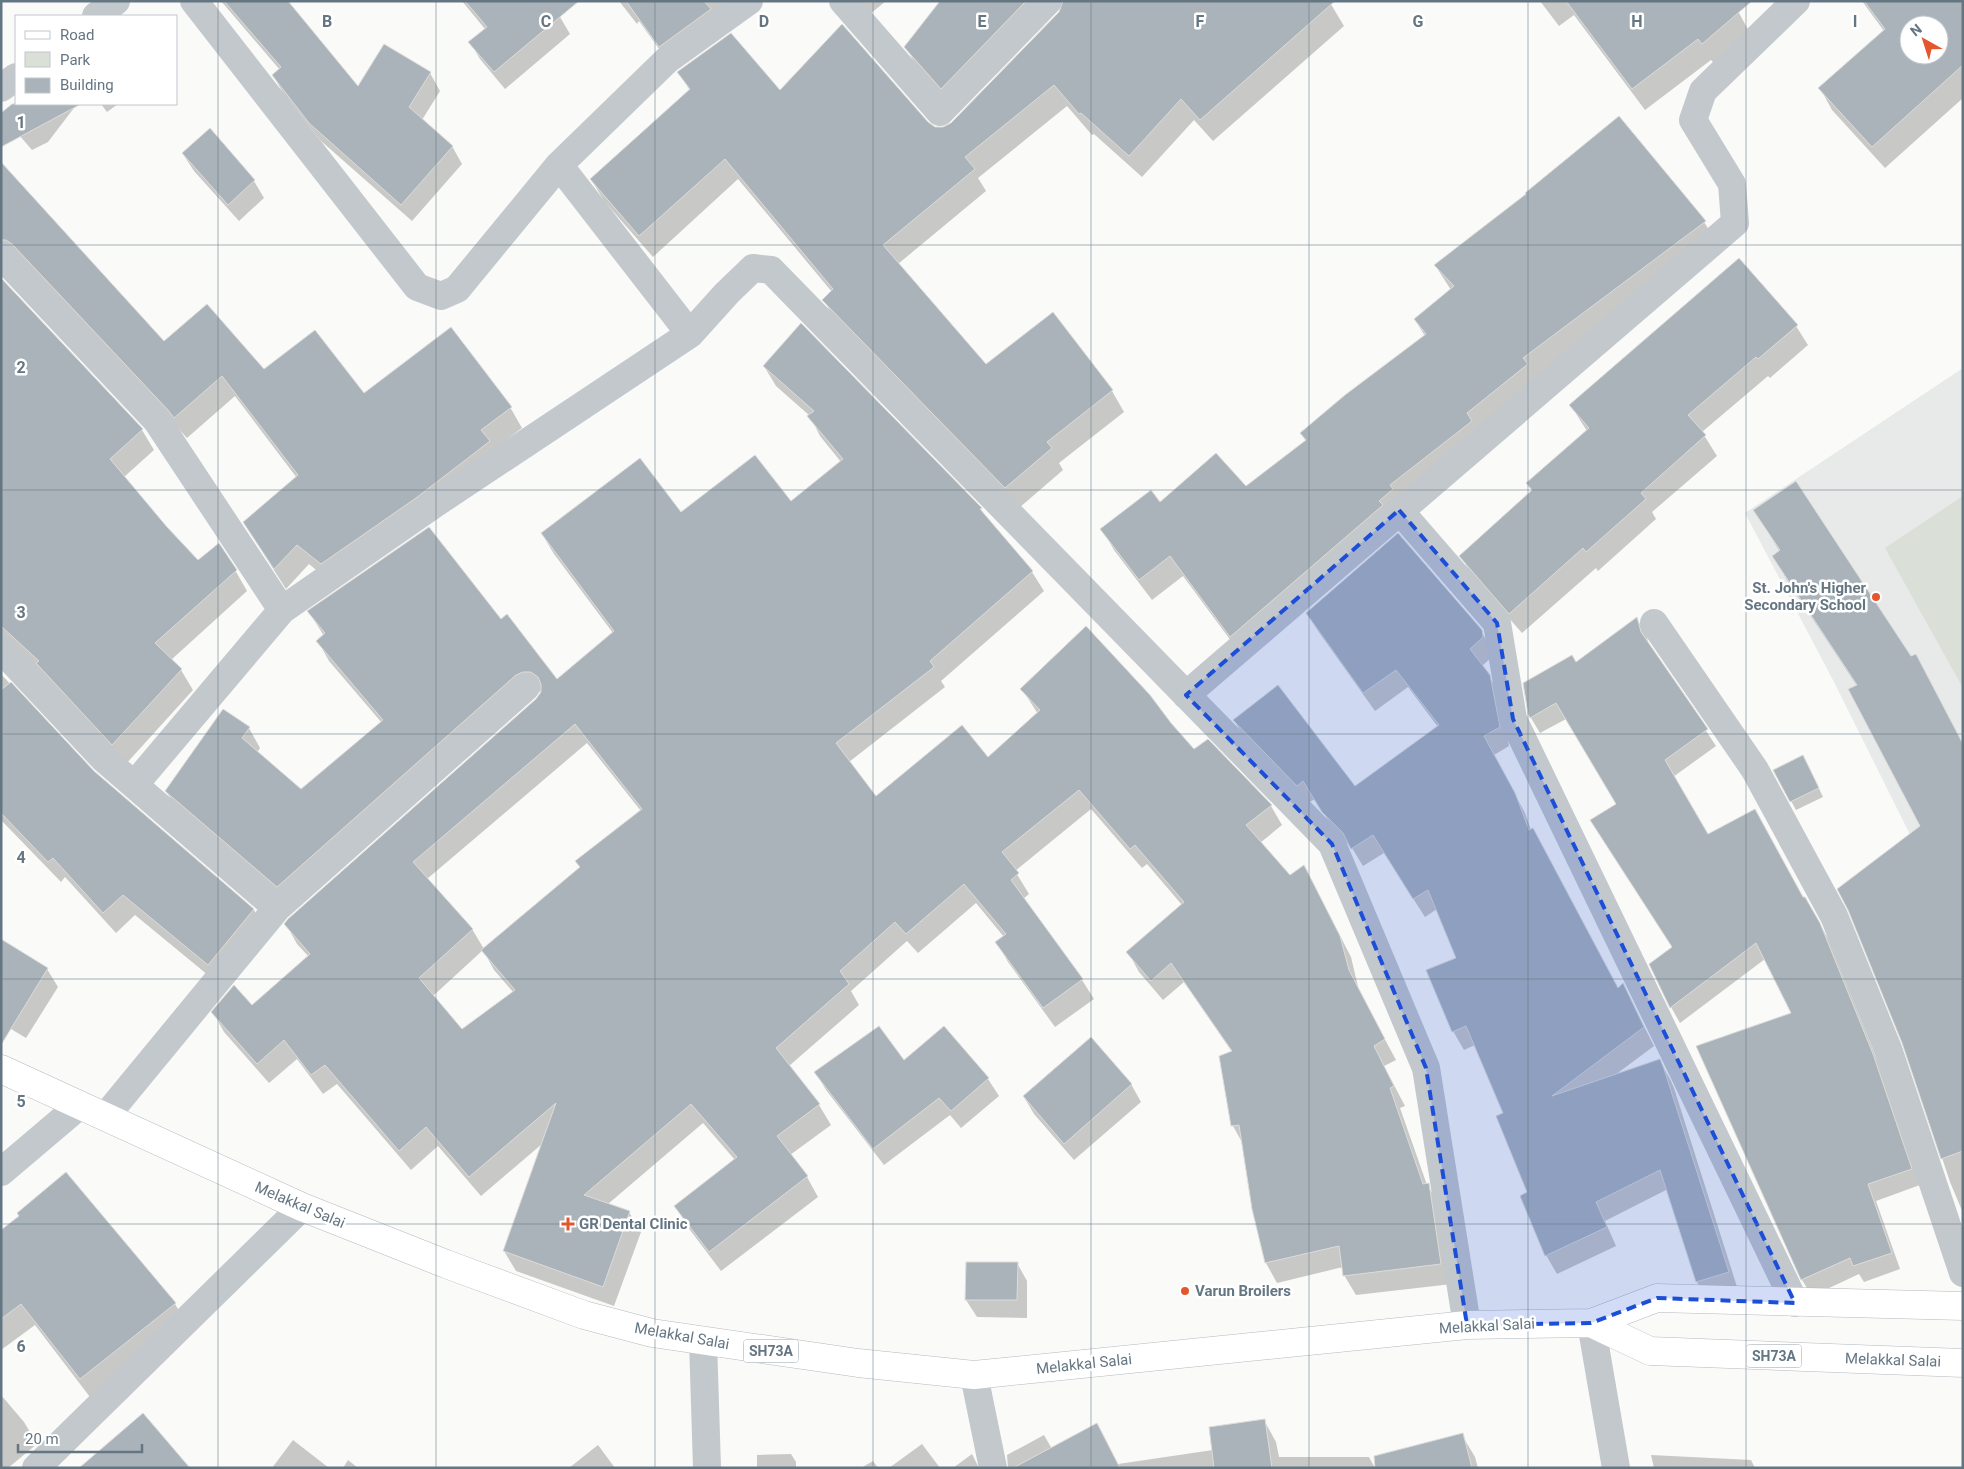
<svg xmlns="http://www.w3.org/2000/svg" width="1964" height="1469" viewBox="0 0 1964 1469" font-family="Roboto,sans-serif">
  <style>
    .built { fill: #e8e9e9 }
    .green { fill: #dadfd7 }
    .shadow { fill: #0003; fill-rule: evenodd }
    .building { fill: #aab3b9; stroke: #dcdcda; fill-rule: evenodd }
    .lines { fill: none; stroke-linecap: round; stroke-linejoin: round }
    .primary-casing { stroke: #b5babe; stroke-width: 29 }
    .minor { stroke: #c3c8cc; stroke-width: 28 }
    .tertiary { stroke: #c3c8cc; stroke-width: 28 }
    .primary { stroke: #fff; stroke-width: 28 }
    .marked { fill: #1d4ed8; fill-opacity: 0.2; stroke: #1d4ed8; stroke-width: 4; stroke-dasharray: 10 6; stroke-linejoin: round }
    .grid { fill: none; stroke: #657683; stroke-width: 1; stroke-opacity: 0.55 }
    .poi-dot { fill: #e4572e; stroke: #fff; stroke-width: 2 }
    .labels { text-anchor: middle; dominant-baseline: central; stroke-width: 5; stroke-linejoin: round; paint-order: stroke }
    .shield { fill: #fff; stroke: #939fa8; stroke-width: 1 }
    .shield-label { font-size: 14px; font-weight: bold; fill: #657683 }
    .poi-label { font-size: 15px; font-weight: bold; fill: #657683; stroke: #fff; text-anchor: start }
    .street-label { font-size: 15px; fill: #657683; stroke: #fff }
    .grid-label { font-size: 16px; text-anchor: middle; font-weight: bold; fill: #657683; stroke: #fff; stroke-width: 5; stroke-linejoin: round; paint-order: stroke }
  </style>
  <rect width="100%" height="100%" fill="#fafaf8"/>
  <!-- built -->
  <path class="built" d="M1963,368v573l-129,-259 -89,-169z"/>
  <!-- green -->
  <path class="green" d="M1963,496v192l-78,-140z"/>
  <!-- shadow -->
  <path class="shadow" d="M221,1h67l6,10 64,77 72,-15 10,18 -18,29 30,26 10,18 -50,57 -91,-80 -38,-48 -10,-18 7,-5z
    M462,1h85l13,16 10,17 -65,55 -25,-30 -10,-17 15,-13z
    M619,1h133l-80,66 -33,-46 -2,3z
    M847,1h39l-16,13z
    M942,1h387l15,25 -131,115 -19,-21 -52,57 -48,-43 -2,1 -25,-29 -89,72 8,13 -88,73 88,102 126,25 12,21 -65,51 4,7 -44,38 -183,-186 -12,-22 8,-8 -94,-113 -85,78 -49,-56 -13,-22 99,-88 -11,-19 248,51 9,5h9l7,-4 108,-111 3,-6h-7l-102,103 -36,-41 -12,-22z
    M1540,1h188l11,12 12,22 -35,30 -5,-5 -66,50 -71,-95 -15,11z
    M1862,1h101v97l-78,70 -53,-58 -12,-22 64,-57zM1909,25h30v30h-30z
    M16,102v2h61l-29,38 -16,8 -19,-22 -9,-15z
    M101,104h17l-11,8z
    M183,154l71,27 10,17 -25,23 -45,-50z
    M1,164l163,179 100,28 100,24 146,12 12,21 -29,22 -160,134 -24,-20 -23,25 -42,-66 53,-45 -62,-82 -48,42 -161,-173h-25z
    M1704,222l13,21 -474,414 -60,-81 -31,24 -38,-50 -12,-21 58,-25 86,-16 60,-46 -4,-8 123,-98 -10,-16 36,-30 -16,-25z
    M1,280l141,150 12,20 -30,27 42,51 32,34 37,8 12,21 -76,69 10,10 12,20 -68,75 -124,-106z
    M1796,326l12,19 -38,33 -2,-2 -66,56 15,24 -65,56 4,7 -58,52 -2,-3 -74,65 -50,-57 -11,-20 72,-65 -5,-7 59,-53 -16,-25z
    M764,366l217,143 5,10 46,53 12,19 -103,90 4,6 -96,75 27,35 112,-38 50,-45 -16,-25 148,35 24,27 77,55 11,19 -22,18 30,34 25,10 36,70 8,34 37,69 -12,6 21,40 -5,2 27,77 12,19 13,80 -96,11 -12,-20 -1,-8 -66,16 -11,-20 -13,-54 -10,-65 -10,-18 -1,-74 -48,-70 -21,18 -24,-28 -11,-20 54,-47 -35,-41 -5,4 -51,-59 -76,62 14,23 -6,5 59,81 12,19 -39,28 -47,-65 -11,-20 7,-5 -28,-34 -58,50 -11,-12 -56,50 8,14 -70,61 30,39 12,20 -41,30 17,22 11,20 -97,74 -34,-45 -11,-20 59,-46 -32,-37 -95,81 21,8 12,20 -27,74 -98,-35 -12,-20 38,-107 -61,52 -43,-50 -27,24 -74,-86 -14,10 -26,-35 -28,24 -45,-51 -11,-20 39,-5 57,-50 -12,-13 -11,-20 251,-224 5,-8 -8,-1 -245,215 -111,-96 -12,-19 83,-63 11,20 -3,5 44,38 81,-68 -53,-62 -11,-20 6,-5 -15,-24 192,9 56,60 56,-48 -59,-79 -12,-20 138,-20 111,-11 50,-41 -21,-26 -10,-20 -34,-30zM587,743l54,68 -61,56 -96,82 -12,-20 -45,-50zM483,950l11,20 19,22 -51,39 -29,-35z
    M1755,510l208,234v469l-13,-31 -46,-139 18,-216 -65,-141 -70,-106 -14,-24 7,-4z
    M1307,613l174,18 11,19 1,6 -11,10 18,28 9,52 -15,9 31,58 6,17 87,159 5,-4 31,61 -39,29 44,-15 11,19 4,9 64,202 -30,10 -11,-18 -29,-93 -63,32 11,25 -59,28 -11,-19 -42,-141 -29,-69 -11,5 -11,-19 -25,-60 30,-13 -21,-49 -12,8 -41,-64 -21,13 -11,-18 -18,-18 -19,-31 -7,4 -63,-64 -11,-19 121,68 83,-61 -30,-40 -33,24 -57,-80z
    M1637,619l9,15 3,11 67,101 -43,31 34,59 96,63 2,-1 24,42 53,132 38,113 -44,16 24,68 -36,13 -5,-8 -47,22 -10,-16 -104,-233 95,-34 -28,-54 -85,64 -9,-16 2,-59 -56,-143 -51,-86 -26,14 -9,-15 -7,-35 52,-19z
    M1,674l91,97 162,139 11,20 -45,55 -85,-70 -19,18 -51,-56 -4,5 -60,-62z
    M1808,765l15,32 -27,13 -22,-40z
    M1,941l46,28 11,18 -32,51 -25,-15z
    M944,1027l44,52 11,17 -38,32 -11,-13 -66,50 -58,-75 -10,-17 88,-11z
    M1131,1084l10,18 -67,58 -40,-46 -10,-17z
    M1,1232l174,72 13,22 -95,75 -58,-76 -34,25z
    M1017,1263l10,18v37l-50,-1 -11,-17z
    M1,1395l23,27 13,22 -29,24h-7z
    M1264,1420l12,22 3,15h90l6,11h-367l-1,-13 37,-20 8,14 66,15 95,-14z
    M1462,1435l13,22 3,11h-65z
    M293,1440l36,28h-57z
    M922,1444l18,24h-51z
    M598,1445l17,23h-46z
    M791,1454l5,8v6h-39v-13z
    M972,1454l7,14h-26z
    M1651,1455l100,5 4,8h-101z
    M348,1460l10,8h-15z
    M873,1461l5,7h-17z"/>
  <!-- building -->
  <path class="building" d="M224,1h64l70,85 26,-42 47,28 -22,35 44,39 -52,59 -92,-82 -37,-48 9,-8z
    M465,1h114l-85,71 -26,-30 19,-15z
    M626,1h78l7,8 -52,38z
    M940,1h86l-85,88 -37,-42z
    M1063,1h272l-135,119 -19,-21 -52,57 -48,-43 -2,1 -25,-29 -89,72 10,12 -92,76 103,119 67,-52 60,78 -66,52 5,6 -47,40 -183,-188 11,-11 -108,-130 -86,77 -49,-57 100,-90 -13,-17 54,-39 49,57 62,-66 86,98 7,5h8l8,-4 108,-111z
    M1566,1h186l-50,43 -4,-5 -66,50z
    M1864,1h99v64l-91,82 -54,-59 67,-59zM1909,25h30v30h-30z
    M12,104h69l-80,43v-34z
    M1619,116l87,105 -183,137 5,6 -61,49 5,8 -82,64 3,4 -14,12 4,4 -153,132 -60,-81 -31,24 -39,-51 51,-39 9,12 56,-49 30,33 60,-46 -6,-7 45,-38 81,-61 -12,-15 40,-33 -20,-21 92,-71 -1,-1z
    M210,128l45,52 -27,25 -46,-52z
    M1,162l163,179 43,-37 57,65 51,-39 49,63 87,-66 61,80 -31,23 9,11 -74,57 -95,66 -24,-19 -23,24 -31,-47 55,-47 -76,-99 -48,42 -6,-8 -156,-166 -6,-4h-5z
    M1739,258l59,67 -40,34 -2,-2 -68,58 18,20 -65,58 5,6 -60,53 -3,-4 -74,66 -50,-58 73,-66 -6,-7 63,-55 -20,-23z
    M1,278l142,151 -33,30 57,68 31,33 21,-17 18,27 -82,73 27,26 -70,76 -76,-82 3,-2 -38,-35z
    M801,323l181,185 -2,1 53,62 -103,90 4,6 -98,76 40,53 86,-71 26,32 52,-47 -20,-21 66,-63 64,69 21,28 23,26 14,-10 64,66 -26,20 44,50 14,-10 36,71 9,34 36,69 -11,7 20,40 -4,2 33,96 6,-1 12,81 -98,12 -4,-30 -74,17 -13,-54 -13,-84 -8,1 -12,-70 13,-5 -61,-88 -20,18 -25,-29 58,-50 -49,-57 -5,4 -51,-59 -77,62 17,21 -8,7 72,99 -40,29 -48,-66 11,-8 -42,-50 -58,50 -11,-12 -55,49 9,13 -73,64 44,56 -43,32 31,40 -99,76 -35,-46 63,-49 -46,-53 -107,91 46,16 -27,76 -100,-36 53,-148 -87,74 -43,-50 -27,24 -74,-86 -14,10 -27,-35 -27,24 -46,-52 23,-27 18,20 58,-51 -26,-30 4,-5 248,-220 5,-7v-8l-3,-7 -7,-5h-8l-7,3 -239,212 -112,-96 58,-82 27,18 -8,11 59,51 82,-69 -67,-79 9,-8 -18,-22 122,-84 72,92 6,-5 50,65 57,-48 -73,-98 99,-75 41,54 74,-57 36,46 52,-42 -36,-43 7,-5 -51,-45zM575,724l67,85 -67,52 5,6 -99,83 34,40 -53,39 -43,-51 54,-49 -60,-67z
    M1796,481l115,175 5,-2 47,90v407l-22,8 -39,-116 -54,-133 -11,-21 83,-63 -72,-137 9,-4 -85,-129 8,-6 -27,-40z
    M1398,533l84,97 1,7 -13,12 20,26 10,52 -16,9 31,57 14,37 4,-2 85,160 5,-5 21,44 -92,69 108,-37 4,10 65,203 -33,10 -36,-112 -64,32 11,25 -62,29 -25,-60 7,-4 -31,-76 7,-3 -37,-87 -14,6 -26,-62 30,-12 -28,-68 -15,9 -40,-64 -22,14 -8,-16 -21,-21 -19,-31 -6,5 -64,-66 45,-35 77,101 84,-61 -43,-55 -33,23 -57,-80z
    M1637,617l4,15 67,97 -43,31 43,74 47,-25 48,88h2l15,26 53,131 39,115 -44,15 24,69 -39,13 -3,-8 -49,22 -105,-234 95,-33 -35,-70 -86,65 -21,-44 23,-17 -82,-127 26,-16 -60,-101 -26,15 -2,-4 -5,-31 49,-28 4,7z
    M11,682l83,89 160,138 -46,56 -85,-70 -20,18 -50,-55 -5,4 -47,-49v-123z
    M1803,755l16,33 -29,14 -17,-32z
    M1,939l47,29 -47,77z
    M879,1026l25,34 40,-34 45,52 -38,33 -12,-13 -66,51 -59,-77z
    M1091,1037l41,47 -68,60 -41,-48z
    M66,1172l110,131 -96,76 -59,-75 -20,15v-89l18,-14 -2,-3z
    M966,1262h52l-1,38h-52z
    M143,1413l47,55h-111z
    M1265,1419l7,49h-58l-5,-41z
    M1097,1423l23,45h-107z
    M1463,1433l9,35h-97l-1,-12z"/>
  <g class="lines">
    <!-- primary casing -->
    <g class="primary-casing">
      <path id="primary" d="M1,1069l301,138 144,57 138,51 68,18 206,30 116,12 493,-50 124,-2 66,-25 306,8
        M1591,1323l59,28 313,12"/>
    </g>
    <!-- minor -->
    <path class="minor" d="M194,1l223,286 24,9 16,-7 102,-124
      M749,1l-82,59 -108,105 131,169 37,-41 26,-25 18,2 561,574 94,224 41,257
      M843,1l97,111 108,-111
      M96,16l20,-15
      M1,88l15,-11
      M1,255l156,166 125,189
      M1399,510l98,113 16,96 282,584
      M1654,623l101,147 79,146 54,133 75,224
      M1,649l103,110 173,149
      M1186,695l549,-472 -3,-39 -39,-64 10,-29 93,-90
      M135,784l147,-174 154,-107 254,-169
      M105,1117l172,-209 249,-221
      M1,1172l79,-67
      M703,1341l4,127
      M974,1375l19,93
      M36,1468l266,-261"/>
    <!-- tertiary -->
    <path class="tertiary" d="M1591,1323l25,145"/>
    <!-- primary -->
    <use href="#primary" class="primary"/>
  </g>
  <!-- marked area -->
  <path class="marked" d="M1399,510l98,113 16,96 282,584 -138,-5 -66,25 -124,2 -41,-257 -94,-224 -146,-149z"/>
  <!-- grid -->
  <path class="grid" d="M218,1v1467M436,1v1467M655,1v1467M873,1v1467M1091,1v1467M1309,1v1467M1528,1v1467M1746,1v1467M1,245h1962M1,490h1962M1,734h1962M1,979h1962M1,1224h1962"/>
  <!-- markers -->
  <g class="poi-dot">
    <circle cx="1876" cy="597" r="5"/>
    <path d="M565.5 1216.5h5v5h5v5h-5v5h-5v-5h-5v-5h5z"/>
    <circle cx="1185" cy="1291" r="5"/>
  </g>
  <g class="labels">
    <!-- shield labels -->
    <g class="shield">
      <rect x="743.5" y="1339.5" width="55" height="23" rx="4"/>
      <rect x="1746.5" y="1344.5" width="55" height="23" rx="4"/>
    </g>
    <g class="shield-label">
      <text x="771" y="1351">SH73A</text>
      <text x="1774" y="1356">SH73A</text>
    </g>
    <!-- poi labels -->
    <g class="poi-label">
      <text x="1866" y="588" text-anchor="end">St. John's Higher<tspan x="1866" dy="17">Secondary School</tspan></text>
      <text x="579" y="1224">GR Dental Clinic</text>
      <text x="1195" y="1291">Varun Broilers</text>
    </g>
    <!-- street labels -->
    <g class="street-label">
      <text transform="translate(300 1205) rotate(23)">Melakkal Salai</text>
      <text transform="translate(1487 1326) rotate(-3)">Melakkal Salai</text>
      <text transform="translate(682 1336) rotate(10)">Melakkal Salai</text>
      <text transform="translate(1893 1360) rotate(2)">Melakkal Salai</text>
      <text transform="translate(1084 1364) rotate(-6)">Melakkal Salai</text>
    </g>
  </g>
  <g class="grid-label">
    <text x="327" y="27">B</text>
    <text x="546" y="27">C</text>
    <text x="764" y="27">D</text>
    <text x="982" y="27">E</text>
    <text x="1200" y="27">F</text>
    <text x="1418" y="27">G</text>
    <text x="1637" y="27">H</text>
    <text x="1855" y="27">I</text>
    <text x="21" y="128">1</text>
    <text x="21" y="373">2</text>
    <text x="21" y="618">3</text>
    <text x="21" y="863">4</text>
    <text x="21" y="1107">5</text>
    <text x="21" y="1352">6</text>
  </g>
  <!-- border -->
  <rect width="1964" height="1469" fill="none" stroke="#657683" stroke-width="5"/>
  <!-- legend -->
  <rect x="15" y="15" width="162" height="90" fill="#ffffff" stroke="#c1c8cd"/>
  <rect x="25" y="31" width="25" height="8" fill="#ffffff" stroke="#c1c8cd"/>
  <text x="60" y="40" font-size="15" fill="#657683">Road</text>
  <rect x="25" y="52" width="25" height="15" fill="#dadfd7" stroke="#c1c8cd"/>
  <text x="60" y="65" font-size="15" fill="#657683">Park</text>
  <rect x="25" y="78" width="25" height="15" fill="#aab3b9" stroke="#c1c8cd"/>
  <text x="60" y="90" font-size="15" fill="#657683">Building</text>
  <!-- north arrow -->
  <g transform="translate(1924 40) rotate(321)"><circle r="24" fill="#ffffff" stroke="#c1c8cd"/>
  <path d="M0-4L9 19L0 12L-9 19Z" fill="#e4572e"/>
  <text y="-8" font-size="14" font-weight="bold" text-anchor="middle" fill="#657683">N</text>
  </g>
  <!-- scale -->
  <path d="M18 1444v8h124v-8" fill="none" stroke="#657683" stroke-width="2.5"/>
  <text x="25" y="1444" font-size="15" fill="#657683" stroke="#ffffff" stroke-width="4" paint-order="stroke">20 m</text>
</svg>
